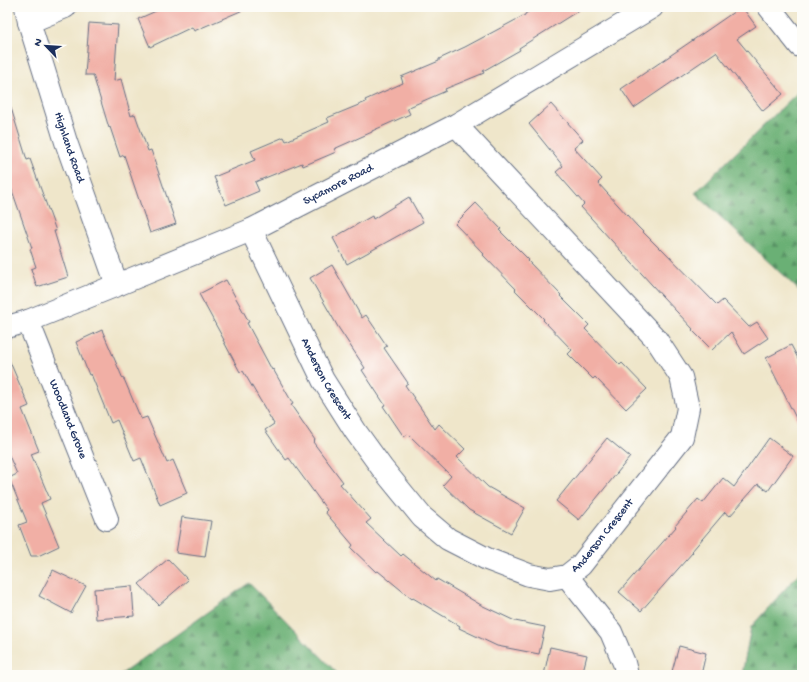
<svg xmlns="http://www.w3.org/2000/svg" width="809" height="682" viewBox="0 0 809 682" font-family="'Gochi Hand',sans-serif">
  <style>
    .forest { fill: url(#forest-firs); stroke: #43706a }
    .building { fill: #f1afa5 }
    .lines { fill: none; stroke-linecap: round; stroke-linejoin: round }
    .minor-casing { stroke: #656f84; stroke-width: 24 }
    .minor { stroke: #fff; stroke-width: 22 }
    .labels { text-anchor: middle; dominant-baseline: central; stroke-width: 3.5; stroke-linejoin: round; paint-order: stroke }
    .street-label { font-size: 12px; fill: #1b2f5e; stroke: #fdfcf7 }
  </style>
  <defs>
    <pattern id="forest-firs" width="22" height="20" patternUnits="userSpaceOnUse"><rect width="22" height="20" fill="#6bb075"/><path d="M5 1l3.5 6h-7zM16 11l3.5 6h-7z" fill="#579063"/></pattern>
  </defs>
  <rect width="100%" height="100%" fill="#fdfcf7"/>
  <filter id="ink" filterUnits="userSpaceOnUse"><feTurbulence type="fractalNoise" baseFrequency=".025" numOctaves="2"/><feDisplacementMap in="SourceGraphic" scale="8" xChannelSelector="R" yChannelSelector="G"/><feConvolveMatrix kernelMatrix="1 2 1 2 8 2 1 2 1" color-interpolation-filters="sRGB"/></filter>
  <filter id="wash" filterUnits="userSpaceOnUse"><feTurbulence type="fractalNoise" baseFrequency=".012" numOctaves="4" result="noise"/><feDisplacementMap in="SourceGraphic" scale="16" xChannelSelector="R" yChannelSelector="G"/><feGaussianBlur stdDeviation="0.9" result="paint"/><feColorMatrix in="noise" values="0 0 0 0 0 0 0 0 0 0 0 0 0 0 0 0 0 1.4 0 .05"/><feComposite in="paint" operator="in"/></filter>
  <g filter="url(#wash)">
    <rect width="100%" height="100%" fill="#efe6ca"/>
    <!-- forest -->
    <path class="forest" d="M802,88v205l-107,-100z
      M802,570v105h-60l9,-48z
      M249,583l90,92h-219z"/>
    <g id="blocks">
      <!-- building -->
      <path class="building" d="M165,7h85l-56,24 -2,-4 -42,20 -12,-28z
        M536,7h48l-65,41 1,2 -37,21 1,2 -39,16 1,2 -39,17 3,6 -38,17v1l-38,17 2,3 -33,14 -1,-3 -47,19 4,9 -33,14 -12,-28 41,-17 -4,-9 33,-14 2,4 43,-19 -2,-4 39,-16 -1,-2 38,-17 -2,-6 38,-16v-2l26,-12 60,-32v-1z
        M741,7h1l14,19 -19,13 46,55 -20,17 -47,-59 -82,56 -13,-19 78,-53z
        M89,23l29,2 -4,56 7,-2 10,37 4,-2 13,37 3,-1 25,74 -26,9 -26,-78 -4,2 -10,-30 -1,1 -16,-53h-8z
        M551,104l32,36 -9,8 28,31 -4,4 39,43 23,23 1,-1 56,57 6,-5 26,27 8,-5 11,16 -24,16 -13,-22 -19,18 -20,-20 1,-1 -31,-33 -81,-89 3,-3 -28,-32 7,-6 -34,-42z
        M7,108h4l16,52 3,-1 26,72h-2l14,46 -31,10 -6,-18 5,-2 -6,-18 2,-1 -25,-72z
        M409,197l14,25 -76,42 -14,-26 39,-22 1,3z
        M476,203l25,26 -2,1 30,30 -1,1 33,34 -1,1 29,29 -4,4 35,36 2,-2 25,26 -21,20 -31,-32 -2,2 -25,-25 4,-4 -29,-30 1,-1 -29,-29 1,-1 -33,-34 1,-1 -29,-30z
        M332,265l30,53 4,-3 21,31 -3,2 24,35 -3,2 30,44 4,-5 26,25 -8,8 31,30 37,21 -14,25 -42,-23 -26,-25 8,-9 -43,-42 -4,3 -21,-31 2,-1 -23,-35 3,-2 -27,-41 -28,-49z
        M226,280l23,42 -2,1 25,47 1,-1 20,35 -2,1 24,35 -2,2 30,40 -3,2 31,35 -5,4 35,33 2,-2 33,27 1,-2 44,26 34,16 30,6 -6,27 -42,-8 -38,-18 1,-2 -47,-28 -1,1 -34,-28 -2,1 -25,-24 2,-3 -28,-33 2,-2 -38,-52 -3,2 -21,-30 9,-6 -31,-53 -3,1 -17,-32h1l-25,-46z
        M102,330l21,49h1l17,40 6,-2 20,46 6,-3 14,33 -27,12 -19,-47 -7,3 -17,-41 -6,3 -20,-49 -2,1 -13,-33z
        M791,345l11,21v64l-36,-72z
        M7,355l22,51 -7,3 17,42 -8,3 19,45 -9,4 18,43 -21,10h-7l-12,-31 8,-3 -18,-44 8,-4 -10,-23z
        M607,438l23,19 -51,63 -23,-19z
        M769,438l24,18 -25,35 -10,-7 -28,32 -5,-4 -33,39 1,1 -52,59 -22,-19 57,-65 -1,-1 23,-27 5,4 20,-25 11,9z
        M182,517l29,4 -6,36 -29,-4z
        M168,559l20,21 -29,25 -20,-21z
        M53,570l33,16 -15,27 -32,-17z
        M132,586l2,30 -38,3 -2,-30z
        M679,646l27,7 -5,22h-30z
        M550,647l37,8 -5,20h-38z"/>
    </g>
  </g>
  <g filter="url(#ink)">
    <use href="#blocks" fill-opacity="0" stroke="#656f84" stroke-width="1"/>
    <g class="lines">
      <!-- minor casing -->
      <g class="minor-casing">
        <g id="minor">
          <path id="s1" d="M26,7l3,15 37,120 51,143"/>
          <path d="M769,7l31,39"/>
          <path d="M29,22l36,-15"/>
          <path id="s2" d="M251,230l72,150 33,52 26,36 40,49 26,22 39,20 42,16 21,4 17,-3 14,-11 101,-128 6,-29 -7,-31 -25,-38 -200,-214"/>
          <path id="s3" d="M28,321l79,198"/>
          <path id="s4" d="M7,327l21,-6 89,-36 134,-55 205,-105 196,-118"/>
          <path d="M567,576l44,56 13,31 3,12"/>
        </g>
      </g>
      <!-- minor -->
      <use href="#minor" class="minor"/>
    </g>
  </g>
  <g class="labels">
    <!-- street labels -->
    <g class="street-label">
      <text stroke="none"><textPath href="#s1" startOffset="147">Highland Road</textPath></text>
      <text stroke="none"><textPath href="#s4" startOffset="361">Sycamore Road</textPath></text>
      <text stroke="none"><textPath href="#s2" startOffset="167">Anderson Crescent</textPath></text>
      <text stroke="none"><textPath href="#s3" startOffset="106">Woodland Grove</textPath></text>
      <text stroke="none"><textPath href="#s2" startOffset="551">Anderson Crescent</textPath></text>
    </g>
  </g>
  <!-- margin -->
  <rect width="809" height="682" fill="none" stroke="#fdfcf7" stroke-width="24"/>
  <!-- north arrow -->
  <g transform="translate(46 46) rotate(295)" stroke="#fdfcf7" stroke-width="3" paint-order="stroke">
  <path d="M0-3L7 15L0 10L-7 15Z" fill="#1b2f5e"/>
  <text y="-6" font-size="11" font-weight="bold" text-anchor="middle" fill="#1b2f5e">N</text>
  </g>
</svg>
